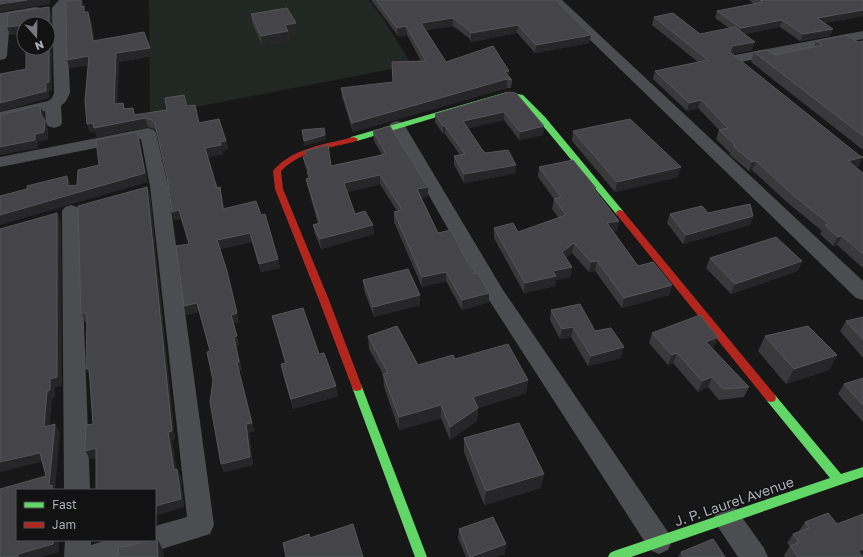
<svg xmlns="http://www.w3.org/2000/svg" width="863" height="557" viewBox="0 0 863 557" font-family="'Golos Text',sans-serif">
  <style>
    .green { fill: #212722 }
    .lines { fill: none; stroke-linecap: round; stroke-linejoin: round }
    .street { fill: #4c4d50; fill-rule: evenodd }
    .fast { fill: #63d668; fill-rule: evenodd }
    .jam { fill: #b3261e; fill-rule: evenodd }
    .wall { fill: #39393b }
    .shaded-wall { fill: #262628 }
    .building { fill: #454549; stroke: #55565a }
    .labels { text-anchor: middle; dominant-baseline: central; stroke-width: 3; stroke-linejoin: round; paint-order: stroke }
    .near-street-label { font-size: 14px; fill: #aaadb7; stroke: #121213 }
  </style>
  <rect width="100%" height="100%" fill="#171718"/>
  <!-- green -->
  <path class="green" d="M149,0h220l13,17 30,48 -262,51z"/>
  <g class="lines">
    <!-- street -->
    <path class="street" d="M59,0h13l-6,9 4,84 -4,8 -5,5 1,17 -2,3 -6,2 -6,-2 -2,-3 -1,-12 -45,11v-10l48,-11 4,-3 2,-5 -2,-85z
      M549,0h13l301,281v19l-7,-2z
      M36,7l5,1 2,3 -2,3 -31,5 -3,37 -2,3 -5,1v-47z
      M863,31v8l-128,24 -5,-1 -2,-3 2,-3 5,-1z
      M397,121l6,2 2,3 98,164 165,242 4,9 -4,9 -9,4 -9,-4 -161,-250 -100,-174 2,-3z
      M148,128l6,2 2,3 12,53 46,339 -4,9 -74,23h-72l1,-17h26v5l16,-5h48v-14l32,-9 -37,-331 -9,-47 -141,28v-10z
      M71,205l6,2 3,4 10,279h-26l-2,-279 3,-4z
      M727,506l9,3 28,39 4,9h-30l-20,-30 -4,-9 4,-9z"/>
    <!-- fast -->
    <path class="fast" d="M507,92l16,3 22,22 78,94 1,2 -1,2h-6l-78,-94 -20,-23 -12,-2 -150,45h-3l-4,-2 1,-2z
      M357,383l4,1 1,3 65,170h-12l-63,-170 1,-3z
      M771,394l4,1 66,79 22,-7v10l-232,80h-23l2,-4 4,-2 216,-73 -63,-77 -1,-3 1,-3z"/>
    <!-- jam -->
    <path class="jam" d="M354,137l4,2 -1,2c-26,7 -57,10 -76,30l2,18 46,111 33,87 -1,3 -4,1 -4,-1 -1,-3 -33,-87 -44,-111 -2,-18c18,-23 54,-27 81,-34z
      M620,210l3,1 152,184 1,3 -1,3 -4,1 -4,-1 -150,-186 -1,-2 1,-2z"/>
  </g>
  <!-- wall -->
  <path class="wall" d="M82,0l3,12 6,7 3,22 56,7 2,8 -33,6 -2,42 6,-1 2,6 8,-1 2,7 52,-9 12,17 27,18 2,8 -6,1 1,4 -15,3 9,31 3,-1 2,9 2,13 37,6 17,44 2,9 -19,4 -9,-30 -32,7 19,73 -6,1 6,22 -3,1 6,24 -3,1 15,60 -5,2 4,32 -29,7 -3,-8 -8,-84 -3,-29 -11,-39 -12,3 -3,-9 5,-62 -7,-25 -8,1 -7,-43 -11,-46 -2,-2 -6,-2 -51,10 -2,-6 -5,1 -3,-8 1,-59 -18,3 -3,-8z
    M371,0h185l35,35 -2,8 -54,10 -18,-20 -46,9 -2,-4 -16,-12 -27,4 20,32 63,14 3,4 -1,8h-4l-154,44 -11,-35 -1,-9 52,-6 -1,-20 29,-1 -14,-26 -9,1z
    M749,0h114v16l-39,7 9,6 -3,7 -30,5 -20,-14 -35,7 7,16 -20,4 127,112 -4,1 8,6v95l-26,-23 -4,1 -13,-12 2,-3 -34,-28 -36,-33 -3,1 -19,-16v-2l-14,-14 3,-9 -21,-22 -11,3 -34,-32 2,-8 43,-9 -46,-37 2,-8 46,17 29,-6 -14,-10 2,-7 37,-7z
    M251,14l46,19 -9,1 1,7 -27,4 -10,-22z
    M816,41l42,1 5,-1v109l-112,-88 3,-10 21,3 39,-8z
    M509,92l35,34 -1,9 -24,5 -15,-20 -36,8 15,23 3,2 30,12v8l-52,10 -10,-18v-9l6,-1 -15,-21h-2l-8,-12v-8z
    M373,131l55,56v9l-7,2 17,35 35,41 16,28 -27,8 -16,-29 -24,6 -28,-65v-10l3,-1 -17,-27 -33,8 8,22 19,20 -53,15 -6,-15 -2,-9 5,-1 -10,-36 -2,-9h2v-6l-3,-7 -2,-9 28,9 51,-11 -8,-14z
    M573,131l105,46 -63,15 -43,-51z
    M539,167l57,21 -1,2 24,31 -2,10h-4l25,35 34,19 -3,10 -47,13 -27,-37 -6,1 -17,-19 -6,5 6,9 -2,10 -14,3 -1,6 -31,7 -30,-55v-10l24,4 41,-14 -7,-9 2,-10 -16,-22z
    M147,187l3,9 25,244h-3l4,29 5,8 3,30 -88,-49 -6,1 3,-35 -6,-102h-2l-4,-9z
    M708,213l45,3 -3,9 -67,19 -16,-21 3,-9z
    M710,258l88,13 -67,23 -25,-26z
    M363,280l57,25 -46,12 -10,-27z
    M551,310l44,21 26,27 -33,8 -17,-29 -11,2 -10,-19z
    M272,316l47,38 19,42 -45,13 -10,-34 -2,-11 4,-1 -10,-36z
    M863,317v41l-23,-27 6,-10z
    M652,333l62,14 -2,1 37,39 -5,10 -25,3 -11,-13 -10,5 -25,-29 -5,2 -19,-22z
    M368,336l50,29 37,-6 73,21 -2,13 -48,15 -1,13 -27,19 -9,-22 -42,12 -15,-43 -1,-13 -14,-25z
    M765,336l72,19 -8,15 -43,14 -28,-33z
    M863,378v44l-25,-28 6,-10z
    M464,438l77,50 -57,17 -20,-53z
    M805,522l56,34 2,1h-78l-1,-2 6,-9 -3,-3 6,-9 6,-3z
    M459,529l46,25 -10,3h-29l-8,-19z
    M681,552l44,5h-47z"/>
  <!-- shaded-wall -->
  <path class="shaded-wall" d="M27,0h23v4l-50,8v-8z
    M81,0l5,14v6l-5,-13z
    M49,7l3,8v75l-3,1v7l-49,14v-9l46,-12z
    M863,10v6l-49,9 3,-7z
    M88,12l3,7 5,30 -3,-8z
    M453,18v8l-32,5v-8z
    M782,20l-2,7 -41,8 2,-7z
    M296,23l1,10 -9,1 1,7 -27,4 -1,-9 24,-11z
    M24,25v8l-14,2 -3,-8z
    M518,25l-1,8 -46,9v-9z
    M406,26l1,9 -9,1 -1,-8z
    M833,29l-3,7 -30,5 3,-7z
    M591,35l-2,8 -54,10 1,-8z
    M755,42l-3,8 -22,5v-3l2,-6z
    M150,48l2,8 -33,6 -2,50 -3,-8 2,-51z
    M89,56l3,9 -22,3 -3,-8z
    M509,71l-1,8h-1v9l-154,44 -1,-9z
    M701,100l-3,8 -11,3 2,-8z
    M40,105l4,8 1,10 -4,-8z
    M133,108l3,8 9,2 3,9 -51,10 -2,-6 -5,1 -3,-8 47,-9z
    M504,112v8l-42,10 1,-9z
    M45,120l3,8v12l-10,2v6l-38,7v-8l35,-13z
    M443,126h2v8h-2z
    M544,126l-1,9 -24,5 1,-8z
    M137,132l3,9 8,41 -148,43v-10l68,-29 -1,-10 4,9 1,9z
    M325,135l1,5 -22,6v-5z
    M226,141l2,8 -6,1 -2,-8z
    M221,145l2,9 -16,3 -2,-9z
    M863,157l-4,9 -15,4 4,-9z
    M756,161l-4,9 -3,1 3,-9z
    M516,165v8l-52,10v-9z
    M681,167l-3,10 -63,15 2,-10z
    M380,175v9l-36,9v-10z
    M147,187l3,9 25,244h-3l6,38 -4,-8 -6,-38z
    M220,187l2,9 3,21 -2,-8z
    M428,187v9l-11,3v-10z
    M179,210l3,9 -8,1 -2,-8z
    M57,213l4,9 1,164 -7,1v11l-3,1 -3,36 -5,-8z
    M753,216l-3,9 -67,19 3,-9z
    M619,221l-2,10 -12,2 2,-10z
    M373,225l1,9 -53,15 -1,-10z
    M250,233l2,9 -33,7 -2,-9z
    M842,236l-5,9 -4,1 5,-9z
    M574,243l-2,10 -11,9 1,-10z
    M278,259l2,9 -19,4 -2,-8z
    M597,261l-2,10 -6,1 2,-10z
    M802,261l-4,10 -67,23 4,-10z
    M572,267l-2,10 -14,3 -1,6 -31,7 1,-10 28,-12z
    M227,271l12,51 -6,1 -2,-8z
    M446,272v9l-24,6v-10z
    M672,285l-3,10 -47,13 2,-10z
    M489,293v9l-27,8v-10z
    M420,295v10l-46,12 -1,-10z
    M197,303l3,9 -13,3 -3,-9z
    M573,327l-2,10 -11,2 2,-10z
    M237,336l2,9 -3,1 6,24 -3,1 15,60 -5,2 4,32 -29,7 -3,-8 16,-101 -3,-26z
    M718,337l-4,10 -12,5 4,-10z
    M624,347l-3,11 -33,8 3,-10z
    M677,353l-4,10 -5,2 4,-10z
    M837,355l-8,15 -43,14 8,-15z
    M89,368l2,10 -5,-9z
    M712,377l-4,10 -10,5 4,-11z
    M528,380l-2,13 -54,17 1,-13z
    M336,386l2,10 -45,13 -2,-10z
    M441,405v13l-42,12v-13z
    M478,408l-1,13 -27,19v-13z
    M55,424l5,9 -5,57h-3l-3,-4z
    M96,448l5,9 -11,2 -5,-8z
    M40,453l5,8 -45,11v-10z
    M177,469l4,8 3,30 -29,9v-10z
    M544,474l-3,14 -57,17 2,-14z
    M157,538l6,12 1,7h-6z
    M53,540h6v12l-18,5h-23v-3z
    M506,544l-1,10 -10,3h-24z
    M863,549v6l-5,2v-6z"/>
  <!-- building -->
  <path class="building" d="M0,0h27l-27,4z
    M70,0h11v7l3,-1v6h4l5,29 51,-9 6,16 -34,5 -2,51 9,-1 1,6 9,-1 1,7 33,-5 -2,-12 19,-3 3,11 8,-1 4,18 20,-4 7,22 -6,1 1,3 -16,3 12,40 3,-1 3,22 33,-8 5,14 4,-1 13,45 -19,5 -9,-31 -33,7 10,31 10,42 -6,2 6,21 -3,1 5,25 -2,1 15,60 -6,1 4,33 -29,7 -11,-62 3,-22 -6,-28 3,-1 -13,-48 -13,3 -8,-60 13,-2 -10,-34 -7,2 -5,-35 -12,-53 -3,-4 -7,-2 -51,10 -1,-5 -6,1 -2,-23 4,-45 -22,4 -1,-59z
    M376,0h180l35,35 -55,10 -18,-20 -47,8 -2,-3 -16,-12 -32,5 25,39 47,-16 16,25 -4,1 7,8 -5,-1 -155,44 -11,-35 52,-6 -1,-20 34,-1 -20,-35 -9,2z
    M760,0h103v10l-46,8 16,11 -30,5 -21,-14 -41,8 -24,-17 46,-9z
    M49,7v75l-3,1v8l-46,12v-29l26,-5v-21h22v-24h-24v1l-17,2 1,-14z
    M287,8l9,15 -11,2 3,6 -27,5 -10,-22z
    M673,13l27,21 35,-7 20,15 -23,4 -2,6 130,104 3,1 -15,4 15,12v81l-21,-18 -4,1 -13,-12 4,-1 -37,-30 -36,-33 -4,1 -19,-16 2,-1 -16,-15 9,-2 -27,-28 -12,3 -34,-32 53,-11 -54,-43z
    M847,35l11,7 5,-1v95l-109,-84 13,-2 8,5 48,-10 -7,-4z
    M509,92l7,1 28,33 -24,6 -16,-20 -41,9 20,30 3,2 22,-3 8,15 -52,9 -10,-18 11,-2 -20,-28h-2l-8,-12z
    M40,105l1,10 4,5 -1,12 -9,2v6l-35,7v-32z
    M630,119l51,48 -64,15 -44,-51z
    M390,126l38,61 -11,2 21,44 13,-3 22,44 5,-1 11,20 -27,7 -16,-28 -24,5 -28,-65 8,-2 -22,-35 -36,8 11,31 10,-3 8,14 -53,14 -7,-14 7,-2 -14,-44 4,-1 -3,-6 2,-1 -6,-14 3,-1 -1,-5 23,-6 3,21 55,-12 -13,-23z
    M324,128l1,7 -21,6 -2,-11z
    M137,132l8,41 -145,42v-19l27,-7v-3l40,-10 1,10 9,-1 1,-15 21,-5 -3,-25z
    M573,160l23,28h-3l26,33 -12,2 31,43 15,-4 19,23 -48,13 -27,-37 -6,1 -17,-19 -12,9 10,15 -19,4 3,5 -31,7 -31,-55 19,-5 5,9 48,-17 -12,-16 7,-2 -22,-30z
    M147,187l25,244 -4,1 6,38 3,-1 4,30 -26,7v-16h-59v-42l-11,3 1,-26 7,-1 -4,-56 -3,1 1,-56h-6l-3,-107z
    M750,204l3,12 -67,19 -16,-21 32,-8 6,7z
    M57,213v164l-7,2v11l-3,1 -3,36 11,-3 -6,62 3,-1v5h-35v50h36v4l-35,10v3h-18v-68l46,-13 -6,-23 -40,9v-233z
    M776,237l26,24 -67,23 -25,-26z
    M408,269l12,26 -47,12 -10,-27z
    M580,304l15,27 16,-3 13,19 -33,9 -18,-29 -11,2 -11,-19z
    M303,308l16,46 5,-1 12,33 -45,13 -10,-35 5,-1 -14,-47z
    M700,315l18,22 -12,5 43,45 -26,2 -11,-12 -10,4 -25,-28 -5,2 -20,-22z
    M863,317v23l-17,-19z
    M397,326l21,39 35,-10 2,4 53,-15 20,36 -55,17 5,11 -28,19 -9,-22 -42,12 -16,-43 5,-1 -20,-37z
    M808,326l29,29 -43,14 -29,-33z
    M863,378v27l-19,-21z
    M519,423l25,51 -58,17 -22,-53z
    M828,513l9,11 26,-10v35l-5,2 5,6h-65l-8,-11 9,-4 -6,-8 16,-6 -4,-6z
    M493,517l13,27 -36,13 -11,-28z
    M353,524l10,33h-77l-3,-14 26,-9 1,4z
    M157,538l1,19h-47l8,-2 -1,-8 11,-1 21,-6h5v-1z
    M713,539l12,18h-41l-3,-5z"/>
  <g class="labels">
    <!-- near-street labels -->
    <g class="near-street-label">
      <text transform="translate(734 501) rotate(-19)">J. P. Laurel Avenue</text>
    </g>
  </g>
  <!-- legend -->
  <rect x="16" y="489" width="140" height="52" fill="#121213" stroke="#4f5055"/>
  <rect x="24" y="502" width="20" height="6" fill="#63d668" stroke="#4f5055"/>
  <text x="52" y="509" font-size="12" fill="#aaadb7">Fast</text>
  <rect x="24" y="522" width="20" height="6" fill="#b3261e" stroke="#4f5055"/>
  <text x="52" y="529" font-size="12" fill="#aaadb7">Jam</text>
  <!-- north arrow -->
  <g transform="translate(36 36) rotate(160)"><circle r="19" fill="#121213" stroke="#4f5055"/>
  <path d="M0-3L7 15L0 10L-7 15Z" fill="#77787f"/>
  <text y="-6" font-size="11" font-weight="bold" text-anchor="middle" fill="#aaadb7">N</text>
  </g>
</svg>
